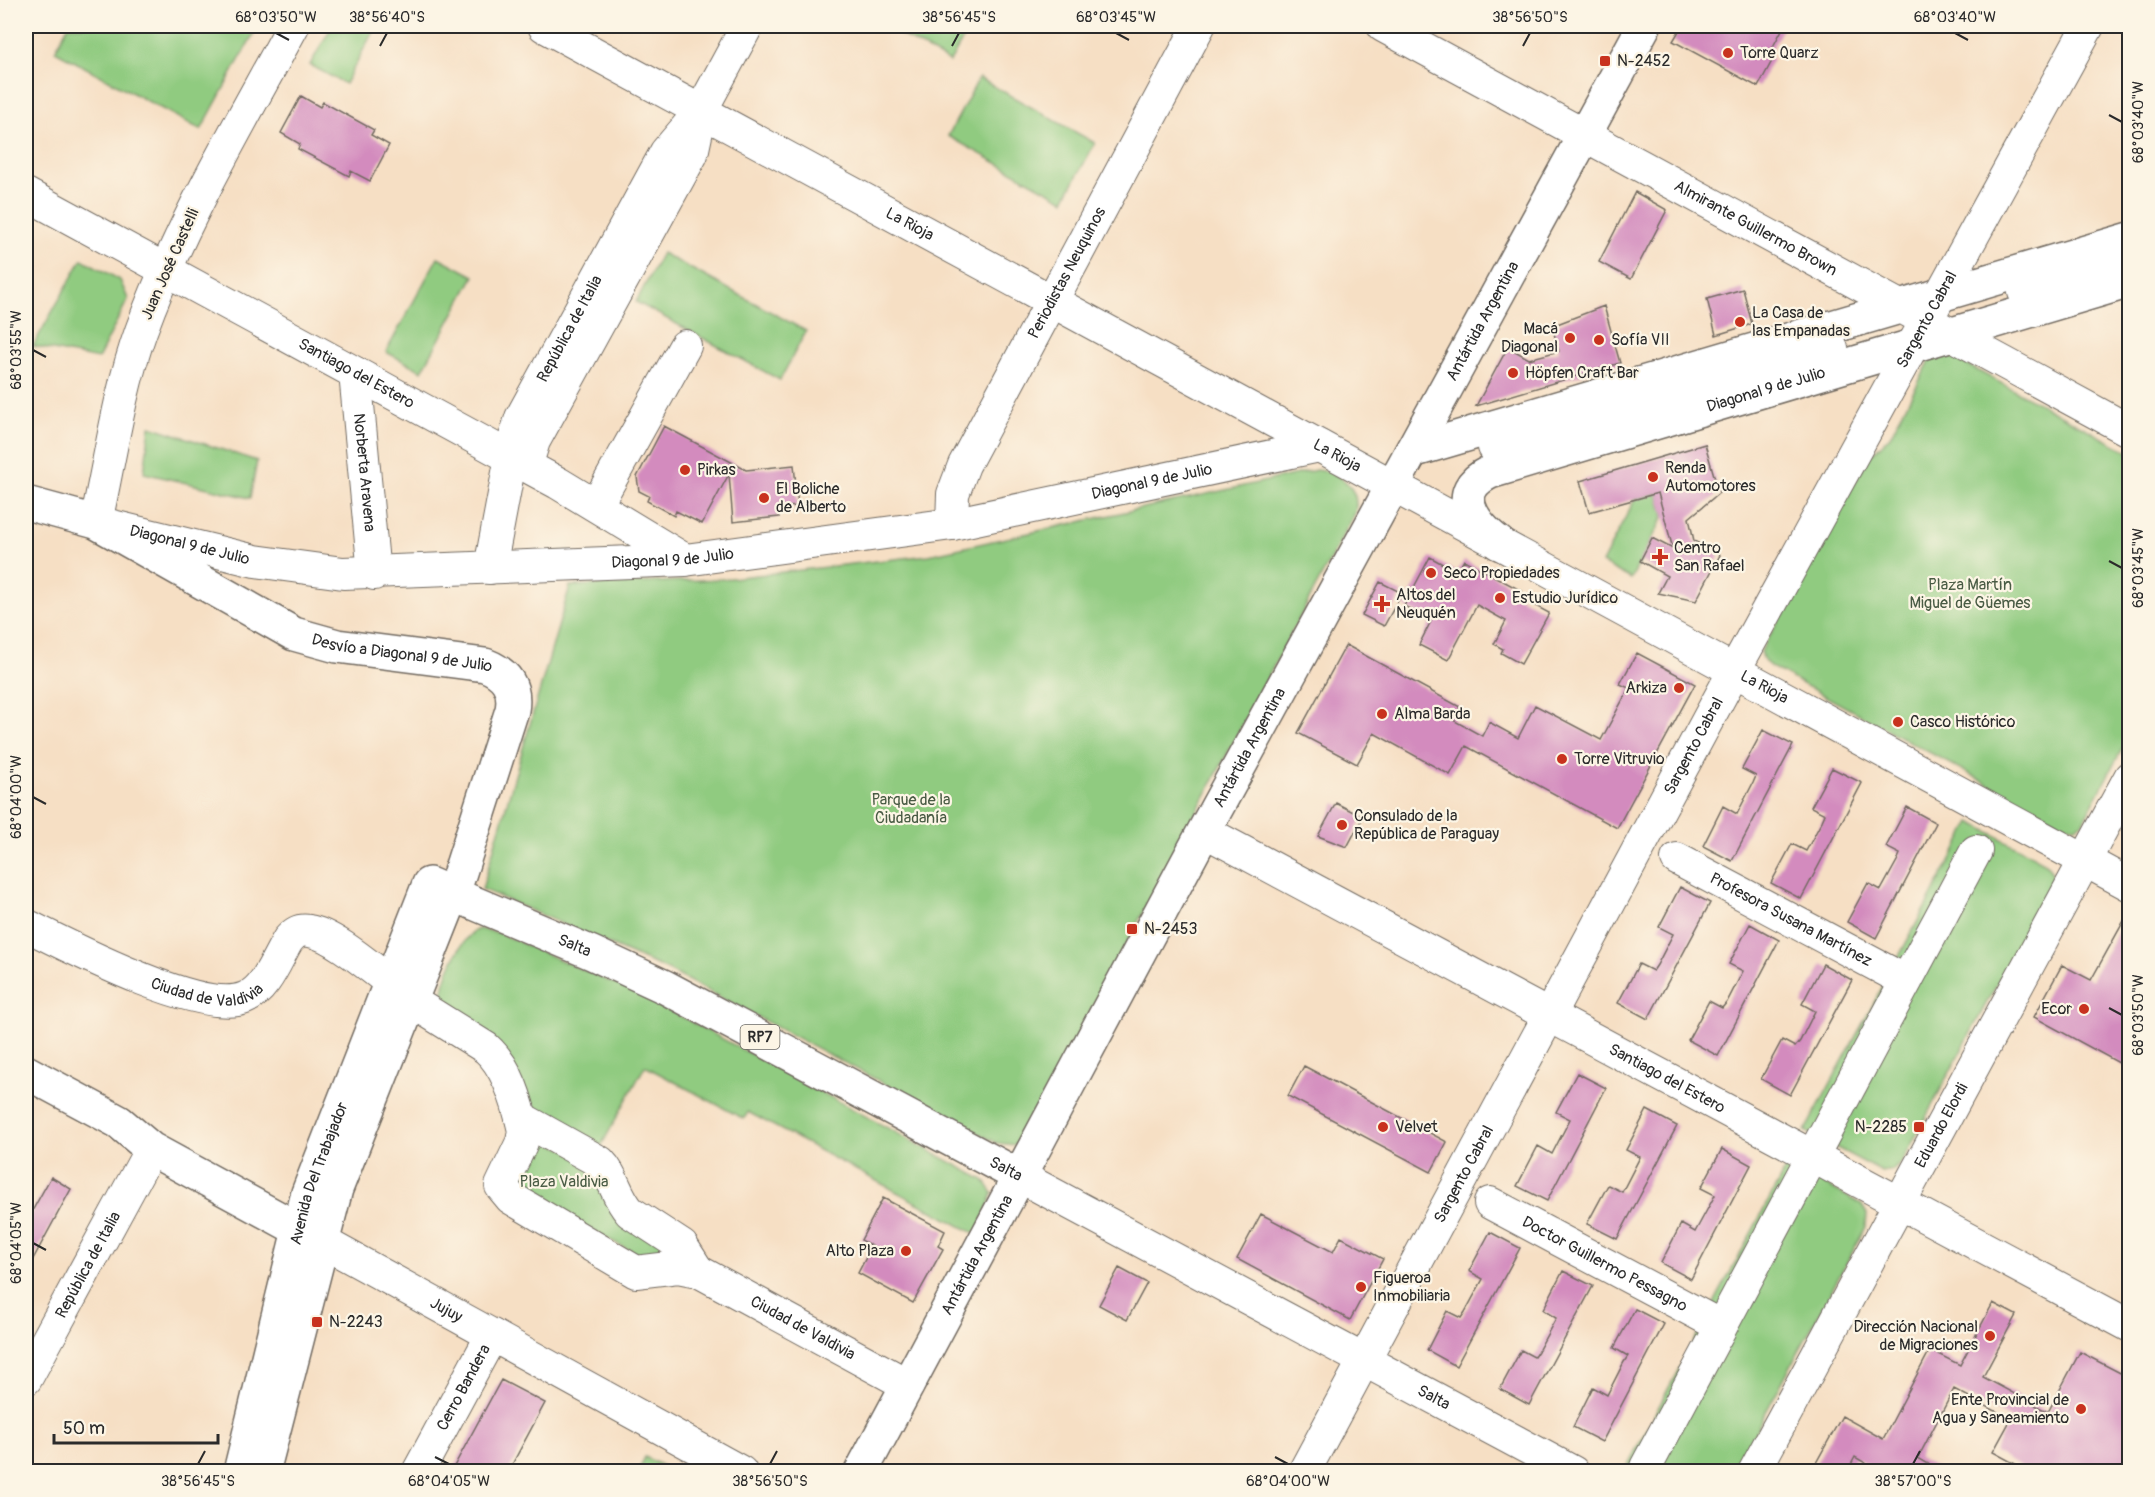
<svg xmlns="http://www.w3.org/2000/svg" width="2155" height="1497" viewBox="0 0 2155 1497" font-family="Pangolin,sans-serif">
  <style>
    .green { fill: #90cb80; stroke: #5e7b56; stroke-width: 1.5 }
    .building { fill: #d38bbe }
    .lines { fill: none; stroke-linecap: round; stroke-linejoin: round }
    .minor-casing { stroke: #726a61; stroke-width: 34 }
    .major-casing { stroke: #726a61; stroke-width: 36 }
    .minor { stroke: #fff; stroke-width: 32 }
    .major { stroke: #fff; stroke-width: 33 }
    .ticks { fill: none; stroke: #2b2b2b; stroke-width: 2 }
    .poi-dot { fill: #c8321e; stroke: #fcf5e5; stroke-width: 2 }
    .labels { text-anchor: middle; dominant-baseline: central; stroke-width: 4.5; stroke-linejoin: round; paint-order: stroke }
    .shield { fill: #fcf5e5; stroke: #6a6863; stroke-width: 1.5 }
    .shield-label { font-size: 15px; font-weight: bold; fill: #2b2b2b }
    .poi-label { font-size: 16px; fill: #2b2b2b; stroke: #fcf5e5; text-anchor: start }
    .street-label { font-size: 16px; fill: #2b2b2b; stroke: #fcf5e5 }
    .park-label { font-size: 16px; fill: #495b44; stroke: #fcf5e5 }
    .neatline { fill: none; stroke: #2b2b2b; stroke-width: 2 }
    .ticks-label { font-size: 15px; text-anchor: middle; fill: #2b2b2b }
  </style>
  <rect width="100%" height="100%" fill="#fcf5e5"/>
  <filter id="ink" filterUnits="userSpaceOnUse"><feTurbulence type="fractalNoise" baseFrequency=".0167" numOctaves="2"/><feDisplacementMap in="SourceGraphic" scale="12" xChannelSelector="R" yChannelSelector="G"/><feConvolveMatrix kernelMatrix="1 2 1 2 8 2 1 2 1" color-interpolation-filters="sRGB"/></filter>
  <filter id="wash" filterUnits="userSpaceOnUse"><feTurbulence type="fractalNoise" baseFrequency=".008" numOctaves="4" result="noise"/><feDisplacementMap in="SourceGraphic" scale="24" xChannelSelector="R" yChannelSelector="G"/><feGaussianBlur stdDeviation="1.35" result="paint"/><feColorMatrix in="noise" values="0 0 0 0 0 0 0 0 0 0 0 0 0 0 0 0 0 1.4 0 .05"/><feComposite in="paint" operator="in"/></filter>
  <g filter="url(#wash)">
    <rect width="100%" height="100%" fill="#f6dfc4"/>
    <!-- green -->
    <path class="green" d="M68,26h177l10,5 -54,99 -146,-79z
      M332,26h44l-31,58 -35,-19z
      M885,26h85l-20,36z
      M979,78l116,65 -31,57 -116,-64z
      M662,253l144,78 -26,49 -144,-78z
      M438,257l36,19 -52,95 -36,-19z
      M82,259l38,21 8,19 -30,60 -65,-13z
      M1945,353l184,99v284l-46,86 -7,4 -12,-1 -293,-158 -7,-6 -3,-10 108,-194 21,-21 42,-79z
      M150,426l107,35 -7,37 -106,-25z
      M1316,470c24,1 45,19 39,43l-330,622 -10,10 -18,-2 -329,-173 -186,-81 88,-303 153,-7 206,-24z
      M1658,493l6,23 -33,63 -29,-16 33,-64z
      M1971,822l75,41 6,10v7l-150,282 -9,8 -11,2 -77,-41z
      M479,929l17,3 149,65 339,183 9,13 -16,42 -229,-123 -4,7 -99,-53 -44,80 -67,-38 -91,-109c-3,-17 19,-65 36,-70z
      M535,1136l51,23 90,88 -28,13 -133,-70z
      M1788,1164l73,40 6,10 -1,13 -132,244 -110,1z
      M645,1457l27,14h-34z"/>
    <g id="blocks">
      <!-- building -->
      <path class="building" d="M1682,26h102l-16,30 5,3 -15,28 -85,-46z
        M301,96l19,11 3,-5 51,28 -3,5 18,10 -19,36 -19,-10 -2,5 -51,-27 2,-5 -19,-11z
        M1635,192l32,18 -36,69 -32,-17z
        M1743,289l9,35 -36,11 -9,-36z
        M1604,306l16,57 -144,43 32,-59 21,12 30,-8 -7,-25z
        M664,426l82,44 48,-5 4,41 -20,2 1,9 -46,5 -4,-48 -27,50 -26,-13 -2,5 -27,-15 2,-5 -10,-5 -2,-14z
        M1705,444l14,49 -30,25 5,23 26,14 -24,46 -38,-8 9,-17 -27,-15 12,-23 21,11 -15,-56 -69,19 -9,-31z
        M1430,557l27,15 7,-12 58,31 -3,6 30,16 -28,51 -20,-11 2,-4 -9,-5 12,-23 -29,-16 -29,55 -29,-15 12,-24 -27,-15z
        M1380,582l22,11 -18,33 -22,-11z
        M1346,645l114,62 -7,13 29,16 7,-14 29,16 17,-33 66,35 28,-52 -9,-4 17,-31 58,31 -78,144 -151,-82 -16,29 -76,-42 -17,31 -59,-31z
        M1763,730l30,15 -61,116 -29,-15 20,-40 14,8 16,-31 3,-7 -14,-7z
        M1832,768l30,15 -61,116 -30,-16 21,-39 14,7 16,-30 3,-7 -14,-7z
        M1336,803l27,14 -16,30 -29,-11z
        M1907,807l29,16 -60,115 -29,-16 21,-39 13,7 16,-29 3,-7 -14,-7z
        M1680,887l30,16 -62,116 -30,-16 21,-39 14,7 4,-6 16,-31 -14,-7z
        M2130,910v159l-96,-52 28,-52 29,15z
        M1750,924l29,16 -61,116 -30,-16 21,-39 13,7 5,-6 16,-31 -14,-7z
        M1823,964l29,16 -62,115 -29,-16 21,-39 13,7 5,-6 15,-30 -13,-7z
        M1304,1066l143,76 -16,30 -143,-76z
        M1577,1073l29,15 -59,113 -30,-15 21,-40 14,8 18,-35 -14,-7z
        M1647,1110l30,16 -60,113 -30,-15 21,-39 14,7 18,-35 -14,-7z
        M1722,1149l29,16 -60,114 -30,-16 20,-39 14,8 12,-22 8,-15 -14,-7z
        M51,1177l20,12 -45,83v-50z
        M883,1198l62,33 -7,15 5,3 -30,54 -55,-30 14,-27 -11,-6z
        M1261,1214l72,38 8,-15 42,22 -33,61 -113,-61z
        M1490,1232l30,16 -64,118 -29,-16 20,-39 14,7 4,-6 18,-33 -14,-8z
        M1119,1268l28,15 -20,37 -28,-15z
        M1563,1271l30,15 -64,119 -29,-16 21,-39 13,7 4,-6 18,-33 -13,-8z
        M1993,1303l23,12 -33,62 65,35 32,-60 50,26v94h-37l-12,-7 -3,7h-48l-37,-20 18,-33 -57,-30 -36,69 24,14h-61l-26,-15 -8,15h-36l31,-56 41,23 47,-89 30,15z
        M1635,1309l29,15 -62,118 -29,-15 20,-40 14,8 17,-33 4,-6 -14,-8z
        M501,1380l44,23 -37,69h-57z"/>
    </g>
  </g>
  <g filter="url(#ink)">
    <use href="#blocks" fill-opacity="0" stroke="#726a61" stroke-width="1.5"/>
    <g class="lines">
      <!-- minor casing -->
      <g class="minor-casing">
        <g id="minor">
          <path id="s1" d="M293,26c-54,100 -113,198 -152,305 -22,61 -31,128 -45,191l159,39 88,12 342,-13 267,-36 367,-78"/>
          <path id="s2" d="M544,26l1586,859"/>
          <path id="s3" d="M1383,26l747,405"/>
          <path id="s4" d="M26,194l532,289 127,77"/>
          <path d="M2024,292l106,-32"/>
          <path id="s5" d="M355,373l19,201"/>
          <path d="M1494,447l338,-98"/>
          <path d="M526,466l8,-25 158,-287 9,-42"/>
          <path d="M597,504l88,-158"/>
          <path id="s6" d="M952,524l1,-30 11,-29 235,-439"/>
          <path id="s7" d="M490,568l24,-127 7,-23 145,-266 35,-41 46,-85"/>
          <path id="s8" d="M1204,831l926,495"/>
          <path id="s9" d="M1677,859l229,122"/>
          <path id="s10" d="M26,925c42,21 176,91 219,73 21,-8 32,-40 43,-58 6,-7 11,-11 21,-9 23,3 61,36 81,51"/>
          <path id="s11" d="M411,1001l75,47c22,19 32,55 38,83l-2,11 -21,44 10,12 125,74 42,-5 20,4 210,114"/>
          <path d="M521,1118l79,44c14,14 16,35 30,50l52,34 16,25"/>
          <path id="s12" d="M1021,1177l552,295"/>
          <path id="s13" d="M1490,1203l231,123"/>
          <path id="s14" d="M299,1229l442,243"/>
          <path id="s15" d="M26,1379l125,-230"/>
          <path d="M1646,1467l330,-616"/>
          <path id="s16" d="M418,1472l74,-137"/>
          <path id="s17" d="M1304,1472l430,-801 354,-645"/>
          <path id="s18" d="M1754,1472l376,-695"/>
        </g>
      </g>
      <!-- major casing -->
      <g class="major-casing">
        <g id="major">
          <path d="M1412,451l718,-212"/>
          <path id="s19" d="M26,503l70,19 198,112 43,12 148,19c21,8 31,22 27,45l-59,184 -117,295 -73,283"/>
          <path id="s20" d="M1499,543c-25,-19 -50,-51 -9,-71l640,-191"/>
          <path d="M26,1072l93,50 32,27 147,80"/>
          <path id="s21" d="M240,1472l68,-279 121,-309 163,69 73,34 356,190"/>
          <path id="s22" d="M861,1472l343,-641 440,-805"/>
        </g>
      </g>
      <!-- minor -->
      <use href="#minor" class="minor"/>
      <!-- major -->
      <use href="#major" class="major"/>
    </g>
  </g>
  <!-- ticks -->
  <path class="ticks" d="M276,33l13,7M1116,33l13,7M1955,33l13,7M380,46l7,-13M952,46l7,-13M1523,46l7,-13M2109,115l13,7M33,350l13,7M2109,561l13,7M33,797l13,7M2109,1008l13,7M33,1243l13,7M435,1457l14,7M1275,1457l13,7M198,1464l7,-13M770,1464l7,-13M1913,1464l7,-13"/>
  <!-- markers -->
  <g class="poi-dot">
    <circle cx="1728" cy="53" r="6"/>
    <rect x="1599" y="55" width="12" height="12" rx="3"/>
    <circle cx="1740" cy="322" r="6"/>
    <circle cx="1570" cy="338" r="6"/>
    <circle cx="1599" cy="340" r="6"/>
    <circle cx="1513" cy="373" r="6"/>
    <circle cx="685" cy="470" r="6"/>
    <circle cx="1653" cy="477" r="6"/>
    <circle cx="764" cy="498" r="6"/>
    <path d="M1657 548h6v6h6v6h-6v6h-6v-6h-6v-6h6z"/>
    <circle cx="1431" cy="573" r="6"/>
    <circle cx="1500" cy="598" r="6"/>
    <path d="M1379 595h6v6h6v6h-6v6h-6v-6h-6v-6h6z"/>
    <circle cx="1679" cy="688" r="6"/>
    <circle cx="1382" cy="714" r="6"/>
    <circle cx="1898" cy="722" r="6"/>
    <circle cx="1562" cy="759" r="6"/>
    <circle cx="1342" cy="825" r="6"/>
    <rect x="1126" y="923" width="12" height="12" rx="3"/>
    <circle cx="2084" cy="1009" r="6"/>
    <circle cx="1383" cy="1127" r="6"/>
    <rect x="1913" y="1121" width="12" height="12" rx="3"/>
    <circle cx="906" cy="1251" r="6"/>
    <circle cx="1361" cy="1287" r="6"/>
    <rect x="311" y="1316" width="12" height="12" rx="3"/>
    <circle cx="1990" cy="1336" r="6"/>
    <circle cx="2081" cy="1409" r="6"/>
  </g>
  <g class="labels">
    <!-- shield labels -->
    <rect class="shield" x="740.5" y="1025" width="39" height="24" rx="4.5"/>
    <g class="shield-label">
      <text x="760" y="1037">RP7</text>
    </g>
    <!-- poi labels -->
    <g class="poi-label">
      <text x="1740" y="53">Torre Quarz</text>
      <text x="1617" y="61">N-2452</text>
      <text x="1752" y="313">La Casa de<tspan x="1752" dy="18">las Empanadas</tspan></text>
      <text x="1558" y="329" text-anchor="end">Macá<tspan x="1558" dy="18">Diagonal</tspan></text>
      <text x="1611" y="340">Sofía VII</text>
      <text x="1525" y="373">Höpfen Craft Bar</text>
      <text x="1665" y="468">Renda<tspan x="1665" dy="18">Automotores</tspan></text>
      <text x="697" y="470">Pirkas</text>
      <text x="776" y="489">El Boliche<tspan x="776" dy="18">de Alberto</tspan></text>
      <text x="1674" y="548">Centro<tspan x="1674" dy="18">San Rafael</tspan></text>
      <text x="1443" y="573">Seco Propiedades</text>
      <text x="1396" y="595">Altos del<tspan x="1396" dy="18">Neuquén</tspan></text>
      <text x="1512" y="598">Estudio Jurídico</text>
      <text x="1667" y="688" text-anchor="end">Arkiza</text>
      <text x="1394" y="714">Alma Barda</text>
      <text x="1910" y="722">Casco Histórico</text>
      <text x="1574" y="759">Torre Vitruvio</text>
      <text x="1354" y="816">Consulado de la<tspan x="1354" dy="18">República de Paraguay</tspan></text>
      <text x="1144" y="929">N-2453</text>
      <text x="2072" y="1009" text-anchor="end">Ecor</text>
      <text x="1395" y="1127">Velvet</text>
      <text x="1907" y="1127" text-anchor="end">N-2285</text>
      <text x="894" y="1251" text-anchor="end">Alto Plaza</text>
      <text x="1373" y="1278">Figueroa<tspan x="1373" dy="18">Inmobiliaria</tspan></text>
      <text x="329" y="1322">N-2243</text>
      <text x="1978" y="1327" text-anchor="end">Dirección Nacional<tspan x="1978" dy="18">de Migraciones</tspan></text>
      <text x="2069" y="1400" text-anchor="end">Ente Provincial de<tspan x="2069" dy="18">Agua y Saneamiento</tspan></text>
    </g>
    <!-- street labels -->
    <g class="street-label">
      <text stroke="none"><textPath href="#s2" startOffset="416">La Rioja</textPath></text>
      <text stroke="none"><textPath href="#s3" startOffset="424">Almirante Guillermo Brown</textPath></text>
      <text transform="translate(170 264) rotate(-66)">Juan José Castelli</text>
      <text stroke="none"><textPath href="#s6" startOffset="279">Periodistas Neuquinos</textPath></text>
      <text stroke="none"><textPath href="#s22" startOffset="1308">Antártida Argentina</textPath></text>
      <text stroke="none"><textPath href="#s17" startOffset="1310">Sargento Cabral</textPath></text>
      <text stroke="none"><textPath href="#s7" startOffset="255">República de Italia</textPath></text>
      <text stroke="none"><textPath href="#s4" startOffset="376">Santiago del Estero</textPath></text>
      <text stroke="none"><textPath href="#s20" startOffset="380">Diagonal 9 de Julio</textPath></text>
      <text stroke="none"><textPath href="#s2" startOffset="902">La Rioja</textPath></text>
      <text stroke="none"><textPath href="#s5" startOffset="100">Norberta Aravena</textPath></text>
      <text stroke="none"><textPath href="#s1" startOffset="1606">Diagonal 9 de Julio</textPath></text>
      <text stroke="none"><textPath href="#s1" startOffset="634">Diagonal 9 de Julio</textPath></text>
      <text stroke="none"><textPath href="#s1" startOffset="1120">Diagonal 9 de Julio</textPath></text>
      <text stroke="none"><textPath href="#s19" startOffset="410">Desvío a Diagonal 9 de Julio</textPath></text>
      <text stroke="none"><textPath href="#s2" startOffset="1388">La Rioja</textPath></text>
      <text stroke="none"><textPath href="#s22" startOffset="822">Antártida Argentina</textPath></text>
      <text stroke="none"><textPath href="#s17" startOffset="824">Sargento Cabral</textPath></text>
      <text stroke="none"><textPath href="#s9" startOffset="129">Profesora Susana Martínez</textPath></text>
      <text stroke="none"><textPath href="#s21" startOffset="777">Salta</textPath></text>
      <text stroke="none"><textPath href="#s10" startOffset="196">Ciudad de Valdivia</textPath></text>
      <text stroke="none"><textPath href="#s8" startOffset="525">Santiago del Estero</textPath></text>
      <text stroke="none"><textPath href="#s18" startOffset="394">Eduardo Elordi</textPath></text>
      <text stroke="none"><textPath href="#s21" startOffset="1263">Salta</textPath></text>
      <text stroke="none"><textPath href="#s21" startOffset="309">Avenida Del Trabajador</textPath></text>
      <text stroke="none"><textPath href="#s17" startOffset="338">Sargento Cabral</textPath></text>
      <text stroke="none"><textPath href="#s22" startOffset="246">Antártida Argentina</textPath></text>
      <text stroke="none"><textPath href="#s15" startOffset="130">República de Italia</textPath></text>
      <text stroke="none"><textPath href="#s13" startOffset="130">Doctor Guillermo Pessagno</textPath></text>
      <text stroke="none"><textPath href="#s14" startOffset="168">Jujuy</textPath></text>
      <text stroke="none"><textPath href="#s11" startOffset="584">Ciudad de Valdivia</textPath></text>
      <text stroke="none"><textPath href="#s16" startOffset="96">Cerro Bandera</textPath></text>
      <text stroke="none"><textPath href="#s12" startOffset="468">Salta</textPath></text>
    </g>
    <!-- park labels -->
    <g class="park-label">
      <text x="1970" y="585">Plaza Martín<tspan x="1970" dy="18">Miguel de Güemes</tspan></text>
      <text x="911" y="800">Parque de la<tspan x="911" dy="18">Ciudadanía</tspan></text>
      <text x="564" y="1182">Plaza Valdivia</text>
    </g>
  </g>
  <!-- margin -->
  <rect width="2155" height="1497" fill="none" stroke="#fcf5e5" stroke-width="66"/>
  <!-- scale -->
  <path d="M54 1434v9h164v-9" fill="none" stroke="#2b2b2b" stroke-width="3"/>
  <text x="63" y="1434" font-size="18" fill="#2b2b2b" stroke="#fcf5e5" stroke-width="4.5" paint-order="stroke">50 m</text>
  <rect x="33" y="33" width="2089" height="1431" class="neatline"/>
  <g class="ticks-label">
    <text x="276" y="22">68°03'50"W</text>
    <text x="387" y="22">38°56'40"S</text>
    <text x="959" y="22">38°56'45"S</text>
    <text x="1116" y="22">68°03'45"W</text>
    <text x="1530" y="22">38°56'50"S</text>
    <text x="1955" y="22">68°03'40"W</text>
    <text transform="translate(2138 122) rotate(-90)" y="5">68°03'40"W</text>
    <text transform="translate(16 350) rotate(-90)" y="5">68°03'55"W</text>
    <text transform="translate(2138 568) rotate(-90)" y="5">68°03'45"W</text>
    <text transform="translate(16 797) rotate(-90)" y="5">68°04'00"W</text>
    <text transform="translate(2138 1015) rotate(-90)" y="5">68°03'50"W</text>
    <text transform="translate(16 1243) rotate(-90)" y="5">68°04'05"W</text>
    <text x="198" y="1486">38°56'45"S</text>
    <text x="449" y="1486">68°04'05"W</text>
    <text x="770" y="1486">38°56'50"S</text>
    <text x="1288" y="1486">68°04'00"W</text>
    <text x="1913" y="1486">38°57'00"S</text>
  </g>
</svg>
